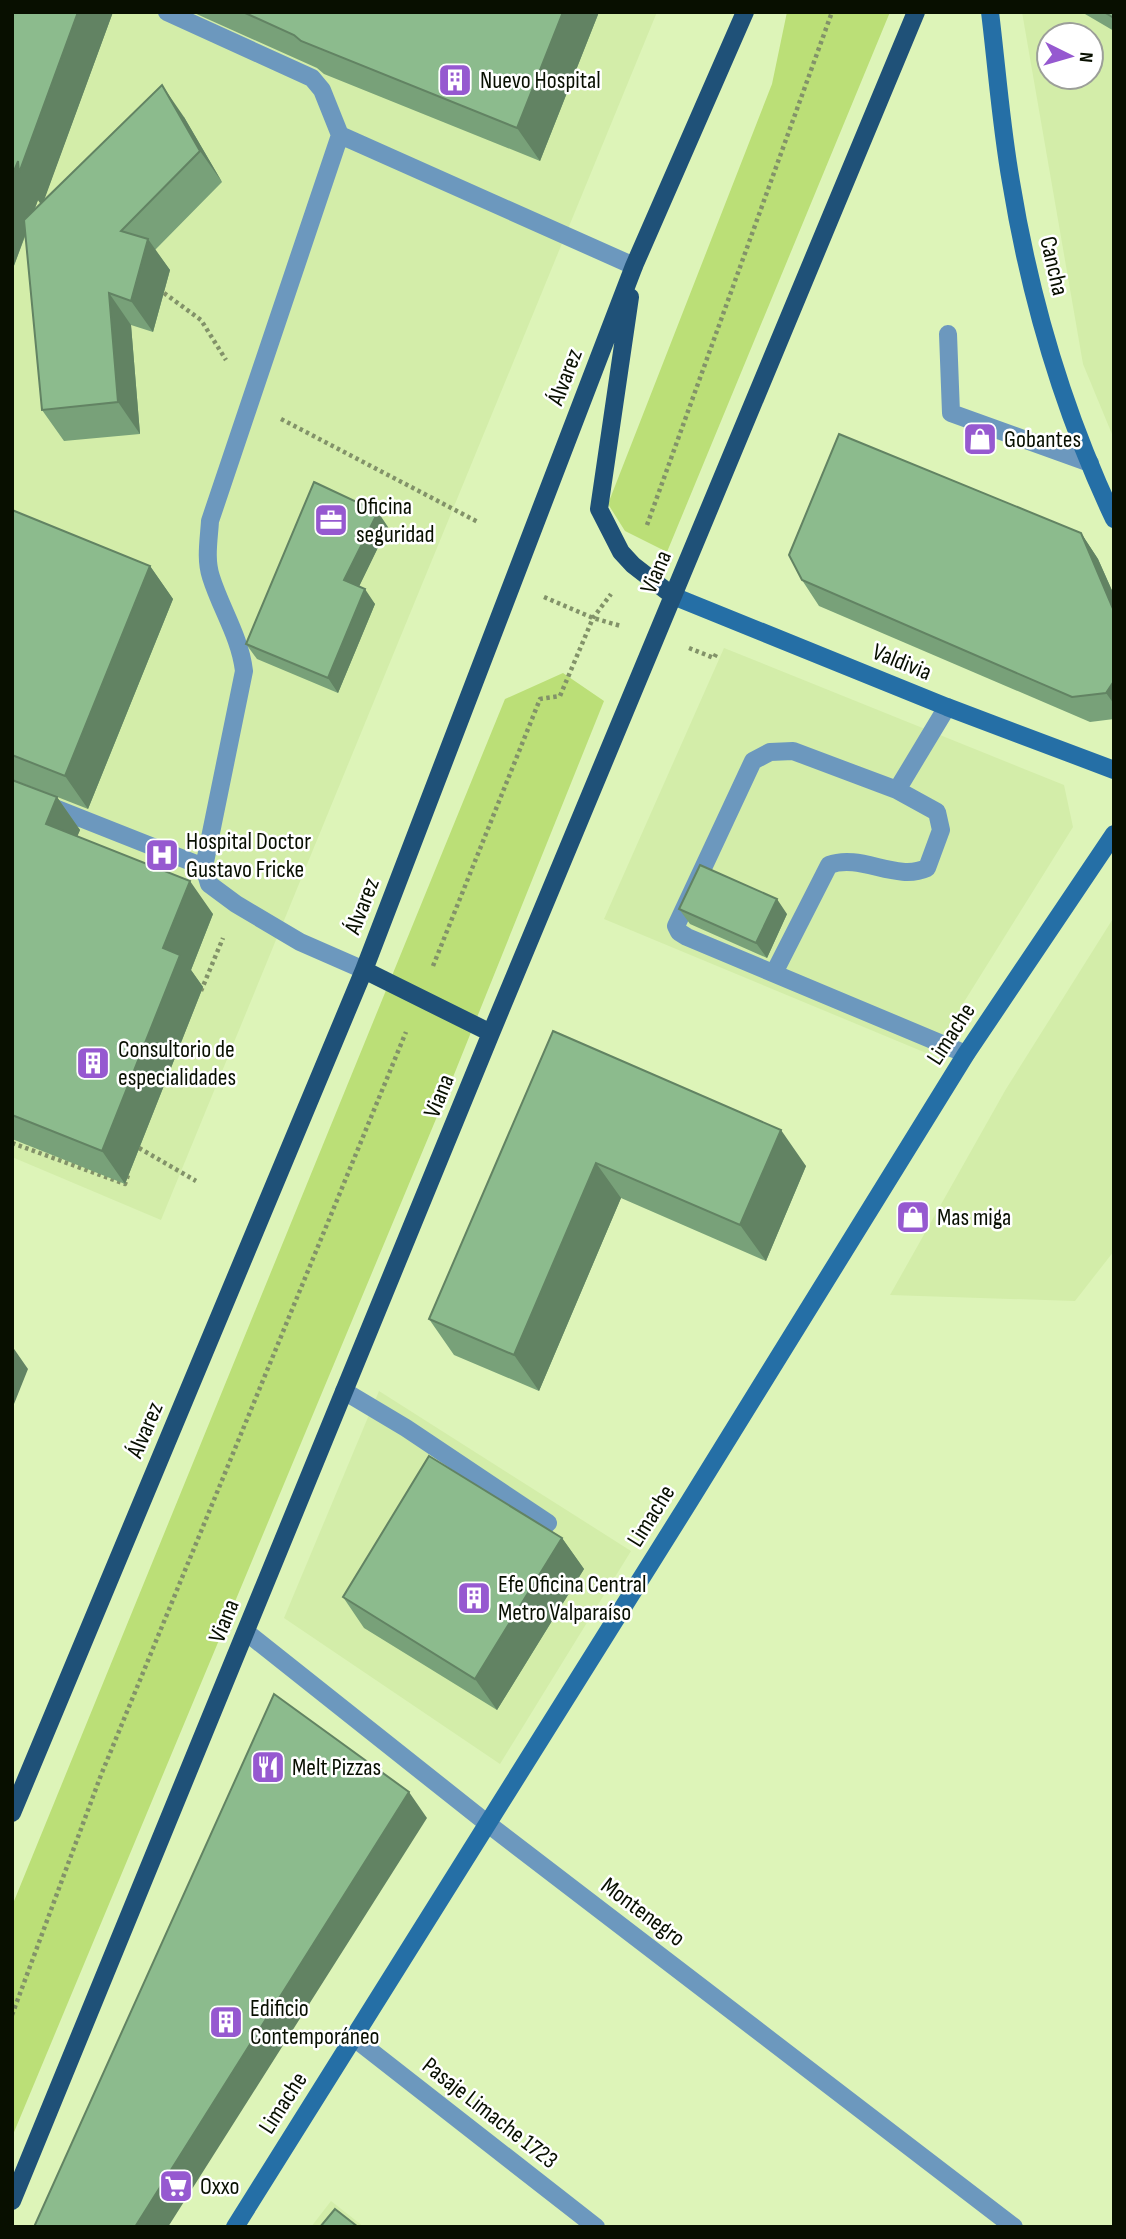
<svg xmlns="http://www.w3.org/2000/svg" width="1126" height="2239" viewBox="0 0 1126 2239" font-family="'Sofia Sans Condensed',sans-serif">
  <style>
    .built { fill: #d3eda9; fill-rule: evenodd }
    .green { fill: #bbdf77 }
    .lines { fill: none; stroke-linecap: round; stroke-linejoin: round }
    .path { stroke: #829269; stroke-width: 4.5; stroke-dasharray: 3.5 3.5; stroke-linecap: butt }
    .service { stroke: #6c98be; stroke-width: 18 }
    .minor { stroke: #6c98be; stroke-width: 18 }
    .secondary { stroke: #256fa6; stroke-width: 18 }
    .primary { stroke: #1f5178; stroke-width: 18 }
    .wall { fill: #78a179; fill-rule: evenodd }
    .shaded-wall { fill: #628363 }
    .building { fill: #8cbb8d; stroke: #628363; stroke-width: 2 }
    .labels { text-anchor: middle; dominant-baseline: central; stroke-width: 5; stroke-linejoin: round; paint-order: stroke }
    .poi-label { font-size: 24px; fill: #080f00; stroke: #fff; text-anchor: start }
    .street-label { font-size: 24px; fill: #080f00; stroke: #fff }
  </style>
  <rect width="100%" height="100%" fill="#ddf4b8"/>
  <!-- built -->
  <path class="built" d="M12,12h645l-496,1208 -149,-63z
    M1022,12h92v427l-31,-75zM1049,35h42v42h-42z
    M724,648l340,137 9,42 -142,228 -327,-136z
    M1114,917v334l-39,50 -185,-6 116,-206z
    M379,1391l252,160 -131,213 -216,-146z
    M331,2201l33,26h-53z"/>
  <!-- green -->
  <path class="green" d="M787,12h103l-223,540 -42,-21 -17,-27 164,-420z
    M563,673l41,28 -163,406 -429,1030v-231l493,-1207z"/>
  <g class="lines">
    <!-- path -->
    <path class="path" d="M164,293l37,27 25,40
      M281,419l197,103
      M647,525l185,-513
      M544,597l49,21 28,8
      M689,648l25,10 3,-6
      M433,966l107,-267 20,-3 33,-78 18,-24
      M201,991l22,-53
      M12,1143l113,41 3,-9
      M139,1148l57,33
      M12,2015l89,-240 305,-743"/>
    <!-- service -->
    <path class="service" d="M167,12l145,66 10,12 18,45
      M948,334l3,79 139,50
      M947,707l-50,83 -104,-39 -23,1 -17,9 -77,165 3,6 8,5 279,117
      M12,791l192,76
      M364,970l-64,-28 -64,-38 -27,-20 -5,-17 40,-196c-4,-34 -23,-62 -33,-94 -6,-18 -2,-38 -1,-56l130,-386 294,131
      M774,973l55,-108c32,-12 67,17 98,3l14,-38 -4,-18 -40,-22
      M344,1391l62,37 142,95"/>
    <!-- minor -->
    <path class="minor" d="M246,1632l242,192 526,403
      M354,2038l242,189"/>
    <!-- secondary -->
    <path class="secondary" d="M990,12c7,57 11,114 21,170 19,116 53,231 103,337
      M673,596l274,111 167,63
      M235,2227l454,-725 277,-448 148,-220"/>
    <!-- primary -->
    <path class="primary" d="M630,297l-31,212 22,43 12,13 40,31
      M364,970l127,63
      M12,1813l352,-843 270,-704 111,-254
      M12,2201l479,-1168 425,-1021"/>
  </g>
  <!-- wall -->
  <path class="wall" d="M12,12h101l-70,190 141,-85 38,65 -67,68 15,20 -17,62 -22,-7 9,109 -76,7 -22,-31 -16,-176 -14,37zM38,200l3,4 -7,7z
    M192,12h407l-59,149 -216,-87 -7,-6z
    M1084,12h30v19l-29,-17z
    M12,510l138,56 23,33 -85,210 -74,-29 43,17 23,33 -3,6 136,78 -22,56 12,17 -78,197 -113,-45z
    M388,527l-29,59 16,18 -37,89 -81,-34 -11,-15z
    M1081,533l17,26 16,36v124l-24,3 -271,-116 -17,-26z
    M679,909l108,5 -20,44 -77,-34z
    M553,1031l253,135 -40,95 -145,-63 -82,193 -85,-36 -25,-36z
    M562,1538l22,31 -87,141 -133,-82 -21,-31z"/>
  <!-- shaded-wall -->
  <path class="shaded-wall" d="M78,12h35l-71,194 -4,-6 -26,71v-95z
    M563,12h36l-59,149 -23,-33z
    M162,85l22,32 38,65 -22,-31z
    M148,239l22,31 -17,62 -22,-31z
    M109,293l22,32 9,109 -22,-32z
    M378,512l10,15 -33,68 -11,-15z
    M1081,533l17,26 16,36v16z
    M150,566l23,33 -85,210 -23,-33z
    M365,589l10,15 -37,89 -10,-15z
    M1114,681v23l-8,-11z
    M57,797l23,33 -11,27 -23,-33z
    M190,881l23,33 -22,56 12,17 -78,197 -23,-33 61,-203z
    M777,899l10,15 -20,44 -11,-15z
    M781,1130l25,36 -40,95 -26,-36z
    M596,1163l25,35 -82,193 -25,-36z
    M12,1346l16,23 -16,40z
    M562,1538l22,31 -87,141 -22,-31z
    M409,1792l18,26 -259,409h-33z"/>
  <!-- building -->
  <path class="building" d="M12,12h66l-59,161 -1,-12 -6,15z
    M243,12h320l-46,116 -216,-87 -7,-6z
    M1104,12h10v6z
    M162,85l38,66 -79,80 27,8 -17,62 -22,-8 9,109 -76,8 -18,-190z
    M839,434l242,99 33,78v70l-8,12 -34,4 -270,-117 -13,-25z
    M314,482l64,30 -34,68 21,9 -37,89 -82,-34z
    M12,510l138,56 -85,210 -53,-21z
    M12,780l45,17 -11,27 144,57 -27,67 17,7 -78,196 -90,-36z
    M700,865l77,34 -21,44 -77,-34z
    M553,1031l228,99 -41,95 -144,-62 -82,192 -85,-36z
    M429,1456l133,82 -87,141 -132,-82z
    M274,1694l135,98 -274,435h-101z
    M335,2209l23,18h-38z"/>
  <!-- icons -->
  <defs>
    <g id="building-square" transform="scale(1.75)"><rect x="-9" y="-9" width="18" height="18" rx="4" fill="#9659d0" stroke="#fff"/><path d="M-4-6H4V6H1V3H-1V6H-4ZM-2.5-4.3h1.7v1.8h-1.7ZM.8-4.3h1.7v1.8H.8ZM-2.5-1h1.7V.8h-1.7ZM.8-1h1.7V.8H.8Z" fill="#fff"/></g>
    <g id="shop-square" transform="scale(1.75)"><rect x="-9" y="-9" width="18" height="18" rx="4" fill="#9659d0" stroke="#fff"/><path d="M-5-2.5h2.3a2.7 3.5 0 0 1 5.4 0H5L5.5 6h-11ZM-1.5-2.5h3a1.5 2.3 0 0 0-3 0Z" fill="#fff"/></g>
    <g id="office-square" transform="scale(1.75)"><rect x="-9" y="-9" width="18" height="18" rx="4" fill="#9659d0" stroke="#fff"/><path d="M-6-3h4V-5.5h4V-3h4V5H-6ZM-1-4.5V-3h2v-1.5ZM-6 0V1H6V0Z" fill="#fff"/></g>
    <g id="hospital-square" transform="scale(1.75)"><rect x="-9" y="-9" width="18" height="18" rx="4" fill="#9659d0" stroke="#fff"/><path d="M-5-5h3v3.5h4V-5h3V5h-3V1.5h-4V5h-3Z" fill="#fff"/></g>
    <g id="restaurant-square" transform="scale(1.75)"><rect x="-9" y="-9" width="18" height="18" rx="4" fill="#9659d0" stroke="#fff"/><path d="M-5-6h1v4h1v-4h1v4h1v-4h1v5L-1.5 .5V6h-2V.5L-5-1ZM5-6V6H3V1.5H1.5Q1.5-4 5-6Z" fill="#fff"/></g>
    <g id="supermarket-square" transform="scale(1.75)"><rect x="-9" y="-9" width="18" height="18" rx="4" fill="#9659d0" stroke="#fff"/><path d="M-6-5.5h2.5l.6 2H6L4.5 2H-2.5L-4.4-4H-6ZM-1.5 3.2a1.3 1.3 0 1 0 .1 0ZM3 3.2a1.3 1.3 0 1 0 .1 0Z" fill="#fff"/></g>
  </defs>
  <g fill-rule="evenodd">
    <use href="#building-square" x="455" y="80"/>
    <use href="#shop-square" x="980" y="439"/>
    <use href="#office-square" x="331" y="520"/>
    <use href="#hospital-square" x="162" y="855"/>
    <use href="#building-square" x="93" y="1063"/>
    <use href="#shop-square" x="913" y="1217"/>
    <use href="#building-square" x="474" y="1598"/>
    <use href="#restaurant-square" x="268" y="1767"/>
    <use href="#building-square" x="226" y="2022"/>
    <use href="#supermarket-square" x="176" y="2186"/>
  </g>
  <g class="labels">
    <!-- poi labels -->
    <g class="poi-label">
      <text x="480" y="80">Nuevo Hospital</text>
      <text x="1004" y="439">Gobantes</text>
      <text x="356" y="506">Oficina<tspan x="356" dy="28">seguridad</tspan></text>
      <text x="186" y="841">Hospital Doctor<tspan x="186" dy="28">Gustavo Fricke</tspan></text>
      <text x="118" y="1049">Consultorio de<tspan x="118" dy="28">especialidades</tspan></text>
      <text x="937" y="1217">Mas miga</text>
      <text x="498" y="1584">Efe Oficina Central<tspan x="498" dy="28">Metro Valparaíso</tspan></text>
      <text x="292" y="1767">Melt Pizzas</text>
      <text x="250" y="2008">Edificio<tspan x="250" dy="28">Contemporáneo</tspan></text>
      <text x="200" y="2186">Oxxo</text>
    </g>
    <!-- street labels -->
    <g class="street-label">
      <text transform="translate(1054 266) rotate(77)">Cancha</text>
      <text transform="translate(565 377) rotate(-69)">Álvarez</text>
      <text transform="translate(656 572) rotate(-67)">Viana</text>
      <text transform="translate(902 662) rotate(22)">Valdivia</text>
      <text transform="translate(362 906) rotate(-69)">Álvarez</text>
      <text transform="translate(951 1034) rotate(-57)">Limache</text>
      <text transform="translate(439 1096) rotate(-68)">Viana</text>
      <text transform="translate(145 1430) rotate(-67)">Álvarez</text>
      <text transform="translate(651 1516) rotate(-58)">Limache</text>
      <text transform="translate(224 1621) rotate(-68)">Viana</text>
      <text transform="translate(643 1912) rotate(37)">Montenegro</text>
      <text transform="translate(283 2103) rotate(-57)">Limache</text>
      <text transform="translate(490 2113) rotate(38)">Pasaje Limache 1723</text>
    </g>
  </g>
  <!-- border -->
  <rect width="1126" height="2239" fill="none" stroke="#080f00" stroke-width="28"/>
  <!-- north arrow -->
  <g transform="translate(1070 56) rotate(95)"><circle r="33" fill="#ffffff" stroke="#9c9f99" stroke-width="2"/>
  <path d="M0-5L12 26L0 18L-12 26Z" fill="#9659d0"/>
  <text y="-10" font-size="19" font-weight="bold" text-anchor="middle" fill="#080f00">N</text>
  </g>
</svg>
